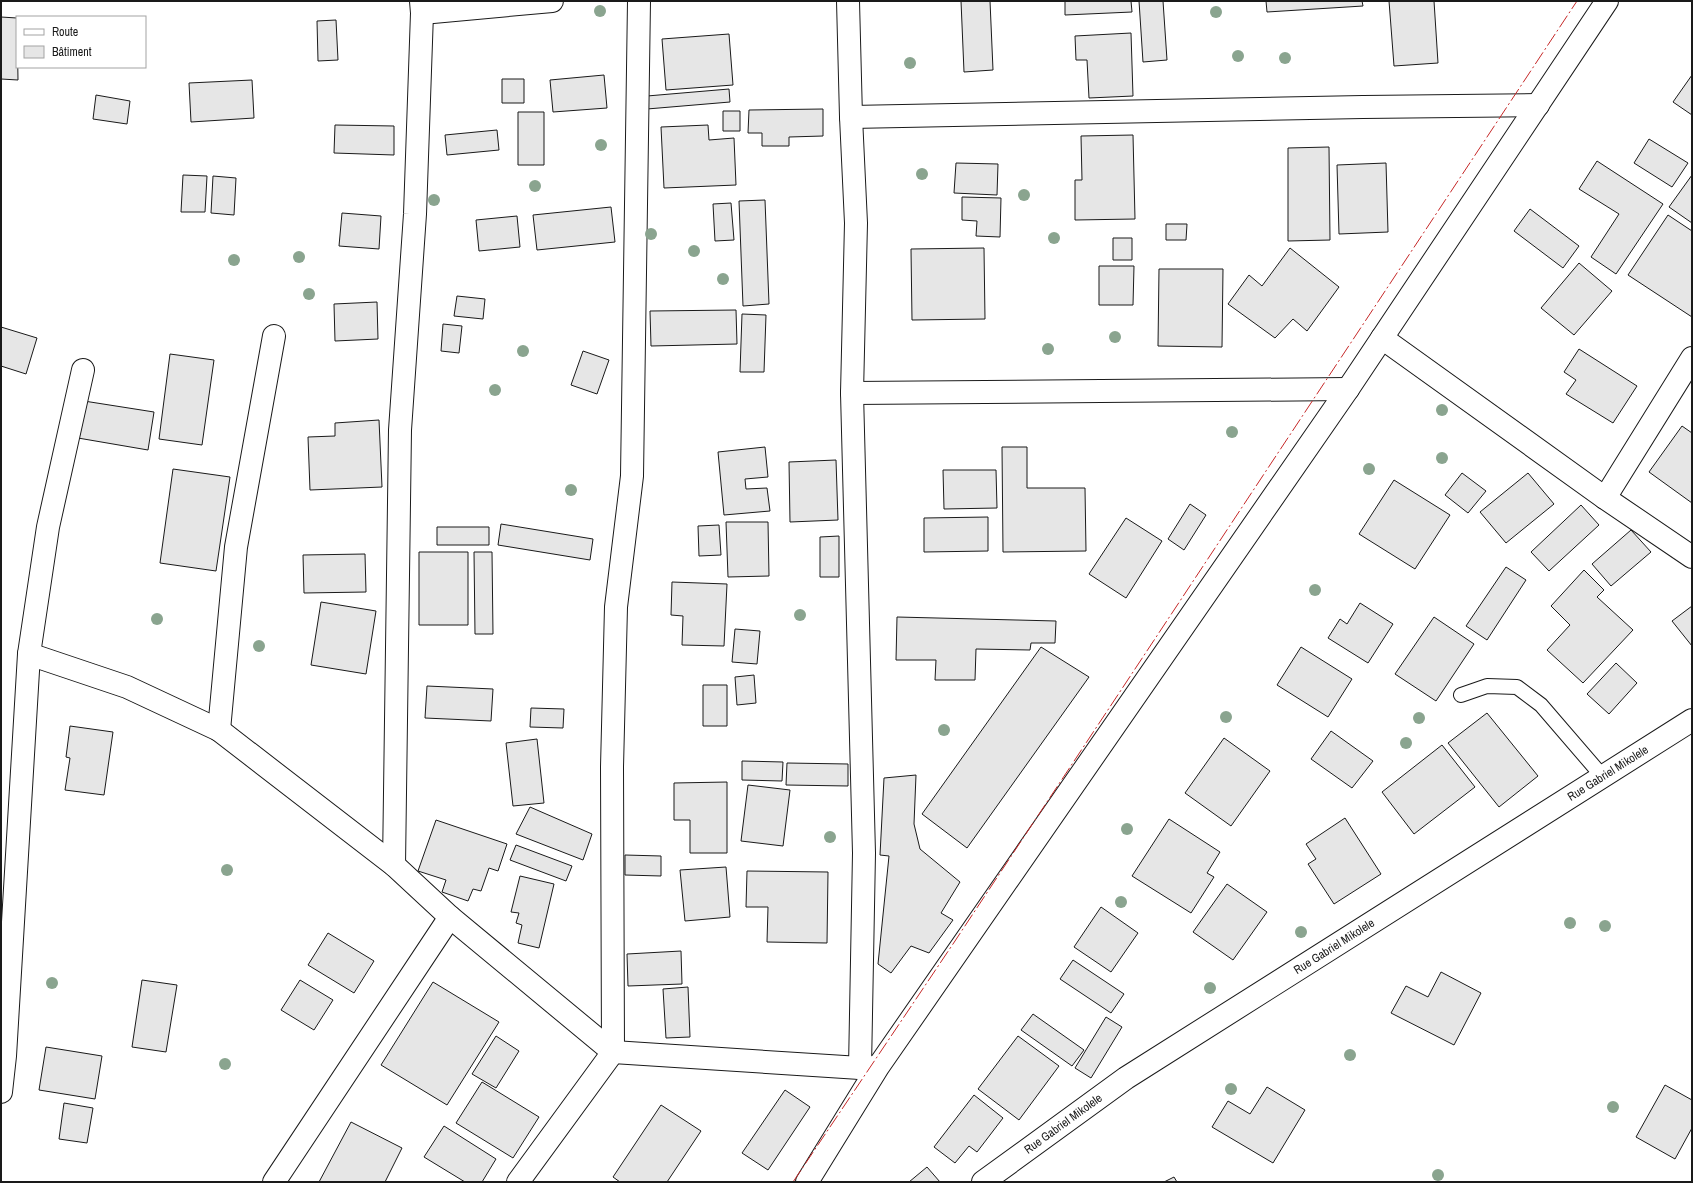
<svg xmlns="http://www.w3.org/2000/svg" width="1693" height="1183" viewBox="0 0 1693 1183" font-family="'Archivo Narrow',sans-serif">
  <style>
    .building { fill: #e6e6e6; stroke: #1a1a1a }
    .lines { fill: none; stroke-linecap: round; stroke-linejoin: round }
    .service-casing { stroke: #1a1a1a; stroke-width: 16 }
    .minor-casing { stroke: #1a1a1a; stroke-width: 24 }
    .service { stroke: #fff; stroke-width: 14 }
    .minor { stroke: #fff; stroke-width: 22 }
    .power { stroke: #c62828; stroke-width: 1; stroke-dasharray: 14 3 2 3; stroke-linecap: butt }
    .tree { fill: #8aa48f }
    .labels { text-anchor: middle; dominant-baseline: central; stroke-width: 3; stroke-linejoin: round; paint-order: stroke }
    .street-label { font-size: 12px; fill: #1a1a1a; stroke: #fff }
  </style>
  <rect width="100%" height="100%" fill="#fff"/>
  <!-- building -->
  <path class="building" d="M961,1h29l3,69 -29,2z
    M1065,1h66l1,11 -67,3z
    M1139,1h24l4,59 -24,2z
    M1266,1h96l1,5 -96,6z
    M1389,1h45l4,62 -44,3z
    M1,17l16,1 1,62 -17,-1z
    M336,20l2,40 -20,1 -1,-40z
    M1131,33l2,63 -44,2 -2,-38h-11l-1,-24z
    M729,34l4,51 -67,5 -4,-51z
    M604,75l3,33 -54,4 -3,-32z
    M1692,75v40l-19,-13z
    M502,79h22v24h-22z
    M252,80l2,38 -63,4 -2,-39z
    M729,89l1,13 -83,7v-13z
    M96,95l34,6 -3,23 -34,-5z
    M823,109v27l-34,1v9h-27v-13h-14l1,-23z
    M723,111h17v20h-17z
    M518,112h26v53h-26z
    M335,125l59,1v29l-60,-2z
    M708,125l1,15 25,-2 2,47 -72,3 -3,-61z
    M497,130l2,20 -52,5 -2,-20z
    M1133,135l2,84 -60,1v-40h7l-1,-44z
    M1649,139l39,24 -16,24 -38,-24z
    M1329,147l1,93 -42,1v-93z
    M1597,161l66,43 -47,70 -25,-17 28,-43 -40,-25z
    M956,163l42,1 -1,31 -43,-2z
    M1386,163l2,69 -49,2 -2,-69z
    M183,175l24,1 -2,36h-24z
    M1692,175v48l-23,-16z
    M213,176l23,2 -2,37 -23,-2z
    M962,197l39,1 -1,39 -24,-1 1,-15 -15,-1z
    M765,200l4,104 -26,2 -4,-105z
    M731,203l3,37 -19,1 -2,-37z
    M611,207l4,35 -78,8 -4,-35z
    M1530,209l49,37 -16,22 -49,-37z
    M342,213l39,3 -2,33 -40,-3z
    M1668,215l24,16v86l-64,-42z
    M517,216l3,31 -41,4 -3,-31z
    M1166,224h21l-1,16h-20z
    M1113,238h19v22h-19z
    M984,248l1,71 -73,1 -1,-71z
    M1290,248l49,39 -32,44 -14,-12 -18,19 -47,-34 21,-29 13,11z
    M1579,263l33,28 -38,44 -33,-27z
    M1099,266h35l-1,39h-34z
    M1159,269h64l-1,78 -64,-1z
    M457,296l28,3 -2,20 -29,-3z
    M377,302l1,37 -43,2 -1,-37z
    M736,310l1,34 -86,2 -1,-35z
    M742,314l24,1 -2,57h-24z
    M443,324l19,2 -3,27 -18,-2z
    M1,327l36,11 -11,36 -25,-8z
    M1579,349l58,37 -24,37 -47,-29 10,-14 -12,-8z
    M583,351l26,9 -12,34 -26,-9z
    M170,354l44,6 -12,85 -43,-6z
    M84,401l70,11 -6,38 -70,-12z
    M379,420l3,67 -72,3 -2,-53 27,-1v-13z
    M1682,426l10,7v70l-43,-31z
    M765,447l3,30 -23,2 1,10 21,-1 3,23 -46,4 -6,-63z
    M1002,447h25v41h58l1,63 -83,1z
    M836,460l2,60 -48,2 -1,-60z
    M173,469l57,8 -14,94 -56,-8z
    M943,470h53l1,38 -53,1z
    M1462,473l24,18 -18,22 -23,-18z
    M1528,473l26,31 -48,39 -26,-31z
    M1394,480l56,35 -35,54 -56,-35z
    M1190,504l16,11 -22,35 -16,-11z
    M1581,505l18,20 -50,46 -18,-19z
    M988,517v34l-64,1v-34z
    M1126,518l36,23 -36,57 -37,-24z
    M726,522h42l1,54 -41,1z
    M501,524l92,15 -3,21 -92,-15z
    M719,525l2,30 -22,1 -1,-30z
    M437,527h52v18h-52z
    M1631,530l20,22 -40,34 -19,-22z
    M839,536v41h-19v-40z
    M419,552h49v73h-49z
    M474,552h18l1,82h-18z
    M365,554l1,38 -62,1 -1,-38z
    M1506,567l20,13 -39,60 -21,-14z
    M1584,570l20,20 -7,7 36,33 -50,53 -36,-33 23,-25 -19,-19z
    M672,582l55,2 -3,62 -42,-1 1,-29 -12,-1z
    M321,602l55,9 -10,63 -55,-9z
    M1360,603l33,21 -25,39 -40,-25 12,-19 7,5z
    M1692,606v40l-20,-25z
    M897,617l159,4 -1,22h-24l-1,7 -54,-1 -1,31h-40l1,-20h-40z
    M1434,617l40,27 -38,57 -41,-27z
    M735,629l25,2 -3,33 -25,-2z
    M1041,647l48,30 -122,171 -45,-34z
    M1301,647l51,32 -24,38 -51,-32z
    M1616,663l21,20 -28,31 -22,-20z
    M754,675l2,28 -19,2 -2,-28z
    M703,685h24v41h-24z
    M427,686l66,3 -2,32 -66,-3z
    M531,708l33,1 -1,19 -33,-1z
    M1487,713l51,63 -39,31 -51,-64z
    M70,726l43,6 -9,63 -39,-5 5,-32 -4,-1z
    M1331,731l42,30 -21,27 -41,-29z
    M1224,738l46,33 -39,55 -46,-33z
    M537,739l7,64 -31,3 -7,-63z
    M1442,745l33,42 -61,47 -32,-42z
    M742,761l41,1 -1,19 -40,-1z
    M787,763l61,1v22l-62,-1z
    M916,775l-2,49 6,25 40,33 -19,31 12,7 -24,33 -18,-7 -20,27 -13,-9 11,-108 -9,-1 4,-77z
    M727,782v71h-37v-33h-16v-37z
    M748,785l42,5 -7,56 -42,-5z
    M530,807l62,27 -9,26 -67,-26z
    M1345,818l36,56 -47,30 -26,-40 8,-5 -10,-15z
    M1169,819l51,33 -13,21 7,4 -23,36 -59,-37z
    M436,820l71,24 -9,27 -9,-3 -8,23 -8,-2 -5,12 -26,-9 4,-12 -28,-9z
    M516,845l56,21 -6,15 -56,-21z
    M625,855l36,1v20l-36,-1z
    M726,867l4,50 -45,4 -5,-51z
    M747,871l81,1 -1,71 -60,-1 1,-35h-22z
    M520,876l34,8 -15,64 -21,-5 4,-18 -6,-2 3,-10 -8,-1z
    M1227,884l40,28 -34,48 -40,-28z
    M1101,907l37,26 -27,39 -37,-25z
    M328,933l46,28 -20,32 -46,-28z
    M681,951l1,33 -54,2 -1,-32z
    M1073,960l51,34 -13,19 -51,-34z
    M1441,972l40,21 -27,52 -63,-32 15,-27 22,11z
    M142,980l35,5 -11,67 -34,-5z
    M300,980l33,20 -19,30 -33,-20z
    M433,982l66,40 -52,83 -66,-40z
    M688,987l2,50 -24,1 -3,-49z
    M1033,1014l51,36 -12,16 -51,-36z
    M1106,1017l16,10 -31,51 -16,-10z
    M496,1036l23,15 -23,37 -24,-14z
    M1018,1036l41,30 -40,54 -41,-31z
    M46,1047l56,9 -7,43 -56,-9z
    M482,1082l57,35 -26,41 -57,-35z
    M1665,1085l27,15v28l-17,31 -39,-22z
    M1267,1087l38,23 -32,53 -61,-36 16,-26 22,13z
    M785,1090l25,17 -42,63 -26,-17z
    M974,1095l29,23 -26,34 -8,-6 -14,17 -21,-16z
    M64,1103l29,5 -6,35 -28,-4z
    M661,1105l40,26 -34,51h-47l-7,-5z
    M351,1122l51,26 -17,34h-66z
    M444,1126l52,33 -14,23h-17l-41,-25z
    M927,1167l13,15h-31z
    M1174,1177l3,5h-13z"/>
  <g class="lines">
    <!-- service casing -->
    <g class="service-casing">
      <path id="service" d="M1461,695l26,-9 30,1 24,18 62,72"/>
    </g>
    <!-- minor casing -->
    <g class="minor-casing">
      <g id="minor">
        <path d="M848,1l3,116 5,106 -4,170 12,460 -4,215"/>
        <path d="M422,13l130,-12"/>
        <path d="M851,117l512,-10 175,-2"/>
        <path d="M1382,338l223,160 87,59"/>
        <path d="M852,393l496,-4"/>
        <path d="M1605,498l87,-140"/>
        <path d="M29,654l98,33 92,43 175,135 56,52 163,135 247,16 15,-1"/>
        <path d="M219,730l17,-183 38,-211"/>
        <path d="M394,865l6,-435 15,-216 7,-201 -1,-12"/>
        <path d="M1,1092l4,-36 24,-402 19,-127 35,-157"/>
        <path d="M274,1182l176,-265"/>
        <path d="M518,1182l95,-130 -1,-285 4,-160 16,-131 7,-475"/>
        <path d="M807,1182l71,-115 470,-678 259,-388"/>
        <path id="s1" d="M983,1182l143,-104 566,-358"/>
      </g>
    </g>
    <!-- service -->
    <use href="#service" class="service"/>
    <!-- minor -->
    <use href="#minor" class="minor"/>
    <!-- power -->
    <path class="power" d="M793,1182l162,-241 622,-940"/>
  </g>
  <!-- trees -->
  <g class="tree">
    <circle cx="600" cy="11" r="6"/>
    <circle cx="1216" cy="12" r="6"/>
    <circle cx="1238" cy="56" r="6"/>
    <circle cx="1285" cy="58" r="6"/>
    <circle cx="910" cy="63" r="6"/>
    <circle cx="601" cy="145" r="6"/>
    <circle cx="922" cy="174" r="6"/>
    <circle cx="535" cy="186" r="6"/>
    <circle cx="1024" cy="195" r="6"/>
    <circle cx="434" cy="200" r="6"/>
    <circle cx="651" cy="234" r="6"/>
    <circle cx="1054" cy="238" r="6"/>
    <circle cx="694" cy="251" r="6"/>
    <circle cx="299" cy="257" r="6"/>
    <circle cx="234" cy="260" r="6"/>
    <circle cx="723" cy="279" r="6"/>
    <circle cx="309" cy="294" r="6"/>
    <circle cx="1115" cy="337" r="6"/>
    <circle cx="1048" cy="349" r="6"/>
    <circle cx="523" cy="351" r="6"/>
    <circle cx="495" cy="390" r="6"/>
    <circle cx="1442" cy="410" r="6"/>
    <circle cx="1232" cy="432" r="6"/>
    <circle cx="1442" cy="458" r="6"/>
    <circle cx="1369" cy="469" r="6"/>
    <circle cx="571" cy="490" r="6"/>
    <circle cx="1315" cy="590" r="6"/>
    <circle cx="800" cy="615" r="6"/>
    <circle cx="157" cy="619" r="6"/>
    <circle cx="259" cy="646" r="6"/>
    <circle cx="1226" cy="717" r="6"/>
    <circle cx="1419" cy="718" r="6"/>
    <circle cx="944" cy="730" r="6"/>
    <circle cx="1406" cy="743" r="6"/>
    <circle cx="1127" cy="829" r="6"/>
    <circle cx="830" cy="837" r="6"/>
    <circle cx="227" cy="870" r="6"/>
    <circle cx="1121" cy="902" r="6"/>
    <circle cx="1570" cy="923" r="6"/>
    <circle cx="1605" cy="926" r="6"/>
    <circle cx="1301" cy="932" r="6"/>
    <circle cx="52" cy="983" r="6"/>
    <circle cx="1210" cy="988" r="6"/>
    <circle cx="1350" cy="1055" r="6"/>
    <circle cx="225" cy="1064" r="6"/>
    <circle cx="1231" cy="1089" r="6"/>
    <circle cx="1613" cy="1107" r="6"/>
    <circle cx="1438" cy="1175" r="6"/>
  </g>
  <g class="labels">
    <!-- street labels -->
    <g class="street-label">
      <text stroke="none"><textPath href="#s1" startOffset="747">Rue Gabriel Mikolele</textPath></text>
      <text stroke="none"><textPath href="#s1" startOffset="423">Rue Gabriel Mikolele</textPath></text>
      <text stroke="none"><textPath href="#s1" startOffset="99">Rue Gabriel Mikolele</textPath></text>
    </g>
  </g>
  <!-- border -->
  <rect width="1693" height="1183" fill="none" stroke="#1a1a1a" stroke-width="4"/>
  <!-- legend -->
  <rect x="16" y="16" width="130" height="52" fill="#ffffff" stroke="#a3a3a3"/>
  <rect x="24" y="29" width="20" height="6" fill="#ffffff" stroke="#a3a3a3"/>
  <text x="52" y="36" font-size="12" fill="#1a1a1a">Route</text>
  <rect x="24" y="46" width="20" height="12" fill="#e6e6e6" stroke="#a3a3a3"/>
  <text x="52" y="56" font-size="12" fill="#1a1a1a">Bâtiment</text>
</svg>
